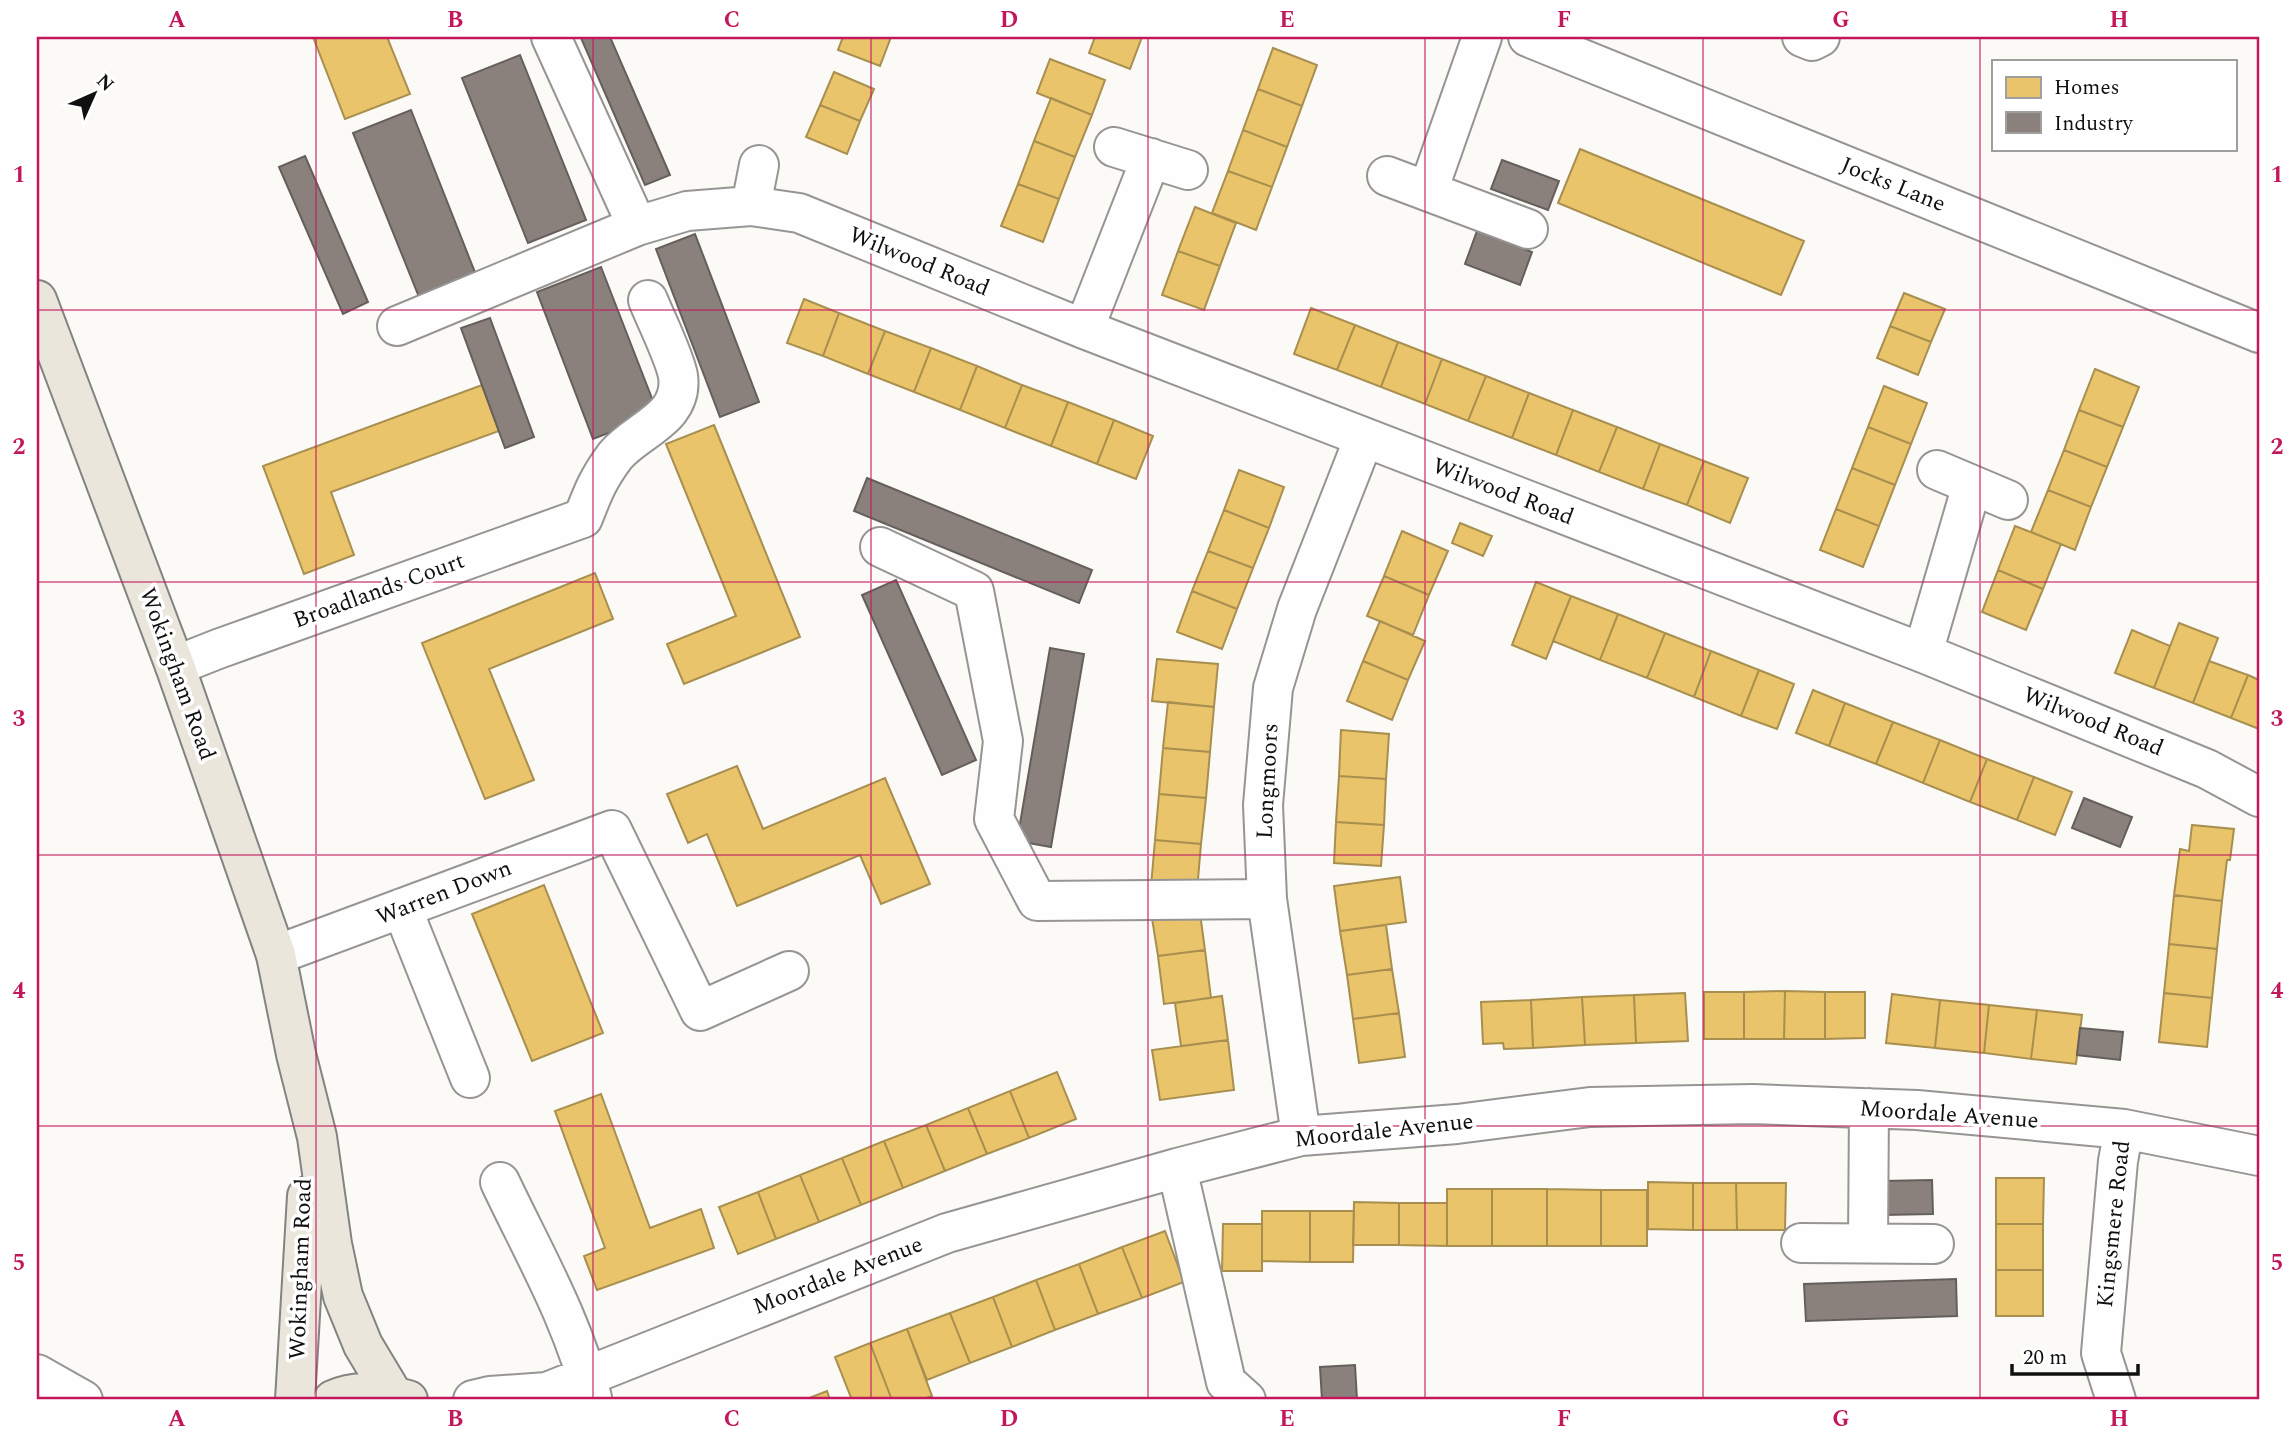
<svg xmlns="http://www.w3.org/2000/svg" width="2296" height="1437" viewBox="0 0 2296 1437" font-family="Spectral,serif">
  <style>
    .homes { fill: #e9c46a; stroke: #a88e4f; stroke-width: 2 }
    .industry { fill: #8a817c; stroke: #655f5c; stroke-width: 2 }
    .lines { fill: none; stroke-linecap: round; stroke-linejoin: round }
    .minor-casing { stroke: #969594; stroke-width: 42 }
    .major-casing { stroke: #838381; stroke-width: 42 }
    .minor { stroke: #fefefe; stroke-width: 38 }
    .major { stroke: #eae6dc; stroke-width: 38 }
    .grid { fill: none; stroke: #c2185b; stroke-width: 2; stroke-opacity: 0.55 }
    .labels { text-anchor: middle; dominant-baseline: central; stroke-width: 7; stroke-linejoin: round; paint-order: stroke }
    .street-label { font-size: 23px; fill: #101010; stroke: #fff }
    .neatline { fill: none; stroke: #c2185b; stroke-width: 2.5 }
    .grid-label { font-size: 23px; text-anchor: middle; font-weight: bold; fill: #c2185b }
  </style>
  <rect width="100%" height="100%" fill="#fbfaf6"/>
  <!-- homes -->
  <path class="homes" d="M313,37h74l23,57 -65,25z
    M843,37h48l-11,29 -42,-16z
    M1095,37h47l-12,32 -41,-16z
    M1273,48l44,17 -15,41 -44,-17z
    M1050,59l55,21 -13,35 -55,-22z
    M834,72l40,17 -14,32 -40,-16z
    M1258,89l44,17 -15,41 -44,-17z
    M1051,98l41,17 -17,42 -41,-16z
    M820,105l40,16 -13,33 -41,-17z
    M1243,130l44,17 -15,40 -44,-16z
    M1034,141l41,16 -16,42 -41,-15z
    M1580,149l224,92 -23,54 -223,-92z
    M1228,171l44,16 -16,43 -44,-17z
    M1018,184l41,15 -16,43 -42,-16z
    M1195,207l41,16 -16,43 -42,-15z
    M1178,251l42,15 -16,44 -42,-15z
    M1904,293l41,16 -14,33 -41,-16z
    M804,299l35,14 -16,43 -36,-13z
    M1311,308l44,17 -18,45 -43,-16z
    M839,313l46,18 -17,43 -45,-18z
    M1355,325l43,17 -17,45 -44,-17z
    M1890,326l41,16 -13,33 -41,-17z
    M885,331l46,17 -17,44 -46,-18z
    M1398,342l44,17 -17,45 -44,-17z
    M931,348l46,18 -17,44 -46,-18z
    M1442,359l44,17 -18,45 -43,-17z
    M977,366l45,19 -17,43 -45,-18z
    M2095,369l44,18 -16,40 -44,-17z
    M1486,376l43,17 -17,45 -44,-17z
    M482,385l17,46 -168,61 23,63 -50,19 -41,-108z
    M1022,385l46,17 -17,44 -46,-18z
    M1884,386l43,17 -16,41 -43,-17z
    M1529,393l44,17 -17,45 -44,-17z
    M1068,402l46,18 -17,44 -46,-18z
    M1573,410l44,17 -18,45 -43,-17z
    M2079,410l44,17 -16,40 -43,-17z
    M1114,420l39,16 -17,43 -39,-15z
    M714,425l86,212 -116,47 -17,-40 69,-28 -70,-172z
    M1617,427l43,17 -17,45 -44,-17z
    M1868,427l43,17 -16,41 -43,-17z
    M1660,444l44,17 -17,44 -44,-16z
    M2064,450l43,17 -16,40 -43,-17z
    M1704,461l44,17 -18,45 -43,-18z
    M1852,468l43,17 -16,41 -43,-17z
    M1239,470l45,17 -15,41 -45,-18z
    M2048,490l43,17 -16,43 -44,-18z
    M1836,509l43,17 -16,41 -43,-17z
    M1224,510l45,18 -16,40 -45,-17z
    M1460,523l32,13 -9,20 -31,-13z
    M2015,526l46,18 -18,45 -45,-19z
    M1402,531l46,20 -19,44 -45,-19z
    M1208,551l45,17 -16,41 -45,-18z
    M1998,570l45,19 -17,41 -44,-18z
    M595,573l18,46 -124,50 45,111 -49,19 -63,-156z
    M1384,576l45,19 -16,40 -46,-19z
    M1536,582l35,14 -25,63 -34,-14z
    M1192,591l45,18 -15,40 -45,-17z
    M1571,596l47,18 -18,46 -47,-19z
    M1618,614l47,19 -18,45 -47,-18z
    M1380,621l45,20 -17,39 -45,-19z
    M2179,623l39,15 -25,65 -39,-15z
    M2132,630l38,16 -16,42 -39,-15z
    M1665,633l46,18 -17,46 -47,-19z
    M1711,651l48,19 -18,46 -47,-19z
    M1157,659l61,5 -4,43 -62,-6z
    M1363,661l45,19 -16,40 -45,-19z
    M2209,661l39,14 -17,43 -38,-15z
    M1759,670l35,14 -17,45 -36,-13z
    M2248,675l11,5v49l-28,-11z
    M1813,690l32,13 -16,43 -33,-13z
    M1168,702l46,5 -4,45 -47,-4z
    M1845,703l48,19 -17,42 -47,-18z
    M1893,722l47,18 -17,43 -47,-19z
    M1341,730l48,4 -3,45 -47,-3z
    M1940,740l47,19 -17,43 -47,-19z
    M1163,748l47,4 -4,46 -47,-4z
    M1987,759l47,18 -17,43 -47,-18z
    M737,766l26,63 122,-51 45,106 -49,20 -21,-49 -123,51 -30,-72 -19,9 -21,-49z
    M1339,776l47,3 -2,46 -48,-3z
    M2034,777l38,15 -17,43 -38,-15z
    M1159,794l47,4 -5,46 -46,-4z
    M1336,822l48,3 -3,41 -47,-3z
    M2192,825l42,4 -4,31h-3l-5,41 -48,-6 6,-46 9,2z
    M1155,840l46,4 -4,47 -46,-5z
    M1400,877l6,45 -66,9 -6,-45z
    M544,885l59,148 -71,28 -60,-147z
    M2174,895l48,6 -5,48 -48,-5z
    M1199,906l6,44 -47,6 -7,-44z
    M1386,925l6,44 -45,6 -7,-44z
    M2169,944l48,5 -5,49 -48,-5z
    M1205,950l6,48 -47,6 -6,-48z
    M1392,969l7,44 -46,6 -6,-44z
    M1785,991l-1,48h-40v-47z
    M1785,991l40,1v47h-41z
    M1704,992h40v47h-40z
    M1825,992h40v46l-40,1z
    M1685,993l3,48 -52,2 -2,-48z
    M2164,993l48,5 -5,49 -48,-5z
    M1892,994l48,6 -5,48 -49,-5z
    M1634,995l2,48 -51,2 -3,-48z
    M1222,996l6,44 -47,6 -6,-43z
    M1582,997l3,48 -52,3 -2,-48z
    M1531,1000l2,48 -29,1 -1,-6 -20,1 -2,-42z
    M1940,1000l49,5 -5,48 -49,-5z
    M1989,1005l48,5 -6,49 -47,-6z
    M2037,1010l45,5 -6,49 -45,-5z
    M1399,1013l6,44 -46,6 -6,-44z
    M1228,1040l6,50 -74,10 -8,-50z
    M1057,1072l19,47 -47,19 -19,-47z
    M1010,1091l19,47 -42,16 -19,-46z
    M601,1094l49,134 51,-19 13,39 -117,42 -13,-34 21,-8 -50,-137z
    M968,1108l19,46 -42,17 -19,-46z
    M926,1125l19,46 -42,17 -19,-47z
    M884,1141l19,47 -42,17 -19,-47z
    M842,1158l19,47 -42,17 -19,-47z
    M800,1175l19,47 -43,17 -18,-47z
    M1996,1178h48l-1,46h-47z
    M1648,1182l45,1v47l-45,-1z
    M1693,1183h43l1,47h-44z
    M1736,1183h50l-1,47h-48z
    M1447,1189h45v57h-45z
    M1492,1189h55v57h-55z
    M1547,1189l54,1v56h-54z
    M1601,1190h46v56h-46z
    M758,1192l18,47 -38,15 -19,-47z
    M1354,1202l45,1v42h-46z
    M1399,1203h48v43l-48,-1z
    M1262,1211h48v51l-48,-1z
    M1310,1211h44l-1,51h-43z
    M1223,1224h39v47h-40z
    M1996,1224h47v46h-47z
    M1165,1231l19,51 -42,16 -20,-51z
    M1122,1247l20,51 -44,16 -19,-50z
    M1079,1264l19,50 -43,16 -19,-50z
    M1996,1270h47v46h-47z
    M1036,1280l19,50 -43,17 -19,-50z
    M993,1297l19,50 -42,16 -20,-50z
    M950,1313l20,50 -43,17 -20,-51z
    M907,1329l25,67 -12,4h-28l-22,-57z
    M870,1343l22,57h-40l-17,-43z
    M827,1391l3,9h-26z"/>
  <!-- industry -->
  <path class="industry" d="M585,37h25l60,138 -25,10 -64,-147z
    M520,55l66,165 -58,23 -66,-165z
    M411,110l65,165 -57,22 -66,-164z
    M305,156l63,146 -25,12 -64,-147z
    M1502,160l57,21 -11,29 -57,-21z
    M1477,231l55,21 -12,33 -55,-21z
    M695,234l64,168 -39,15 -64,-168z
    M601,267l57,147 -65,25 -56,-147z
    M490,318l44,119 -29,11 -44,-120z
    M867,478l225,92 -13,33 -225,-92z
    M896,580l80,180 -34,15 -80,-180z
    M1050,648l34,6 -33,193 -34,-6z
    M2084,798l48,19 -12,30 -48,-19z
    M2080,1028l43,4 -3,28 -43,-5z
    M1932,1180l1,34 -50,1 -1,-34z
    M1956,1279l1,37 -151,5 -2,-37z
    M1355,1365l2,35h-35l-2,-33z"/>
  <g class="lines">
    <!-- minor casing -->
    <g class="minor-casing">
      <path id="minor" d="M551,37l86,189
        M1528,37l731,296
        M1802,37l10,4 8,-4
        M1114,147l74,23
        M1387,176l141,53
        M1428,191l54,-154
        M751,206l8,-41
        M397,326l240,-100 50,-15 64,-5 48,7 285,116 839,324 284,116 52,28
        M1084,329l67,-171
        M1937,470l71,30
        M880,547l94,44 29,150 -9,78 43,82 230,-2
        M1923,653l49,-168
        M175,666l43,-17 365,-131c10,-26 15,-39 32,-62 22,-27 69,-37 63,-80 -3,-18 -22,-56 -30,-76
        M402,908l68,170
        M276,955l336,-125 88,181 89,-40
        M1301,1136l-34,-237 -4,-94 10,-117 24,-79 67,-171
        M1177,1168l49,214 20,18
        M500,1182c33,70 74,140 92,216
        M1801,1243l133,1
        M1868,1243l1,-135
        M37,1374l46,26
        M473,1400l17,-4 57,-4 400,-159 230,-65 124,-32 156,-12 133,-17 163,-3 164,6 207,19 135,27
        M2116,1400l-15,-47 17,-192 6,-32"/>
    </g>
    <!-- major casing -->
    <g class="major-casing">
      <path id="major" d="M37,300l138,366 101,289 20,99 21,83 15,107 11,52 20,49 30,50
        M295,1400l12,-204
        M333,1400c23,-11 52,-7 75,0"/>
    </g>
    <!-- minor -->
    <use href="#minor" class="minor"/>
    <!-- major -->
    <use href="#major" class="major"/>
  </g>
  <!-- grid -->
  <path class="grid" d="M316,37v1363M593,37v1363M871,37v1363M1148,37v1363M1425,37v1363M1703,37v1363M1980,37v1363M37,310h2222M37,582h2222M37,855h2222M37,1126h2222"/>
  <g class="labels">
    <!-- street labels -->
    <g class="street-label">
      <text transform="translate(1893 185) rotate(22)">Jocks Lane</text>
      <text transform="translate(919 262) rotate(22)">Wilwood Road</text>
      <text transform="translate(1503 492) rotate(21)">Wilwood Road</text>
      <text transform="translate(379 591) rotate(-20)">Broadlands Court</text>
      <text transform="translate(177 674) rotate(70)">Wokingham Road</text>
      <text transform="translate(2093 722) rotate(22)">Wilwood Road</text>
      <text transform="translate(1268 781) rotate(-87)">Longmoors</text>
      <text transform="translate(444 893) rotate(-21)">Warren Down</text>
      <text transform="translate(1949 1115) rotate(4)">Moordale Avenue</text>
      <text transform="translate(1384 1131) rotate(-6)">Moordale Avenue</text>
      <text transform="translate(2114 1224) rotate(-84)">Kingsmere Road</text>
      <text transform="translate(301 1269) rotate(-88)">Wokingham Road</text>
      <text transform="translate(838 1276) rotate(-21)">Moordale Avenue</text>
    </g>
  </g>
  <!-- border -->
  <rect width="2296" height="1437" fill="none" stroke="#ffffff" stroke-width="77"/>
  <!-- legend -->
  <rect x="1992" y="60" width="245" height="91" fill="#ffffff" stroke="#9f9f9f" stroke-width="2"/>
  <rect x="2006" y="77" width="35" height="21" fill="#e9c46a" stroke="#9f9f9f" stroke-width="2"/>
  <text x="2054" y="94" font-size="21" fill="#101010">Homes</text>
  <rect x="2006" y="112" width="35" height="21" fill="#8a817c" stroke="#9f9f9f" stroke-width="2"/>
  <text x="2054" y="130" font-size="21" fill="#101010">Industry</text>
  <!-- north arrow -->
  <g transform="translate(94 94) rotate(45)" stroke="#ffffff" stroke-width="5" paint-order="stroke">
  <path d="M0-5L12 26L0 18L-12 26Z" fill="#101010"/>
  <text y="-10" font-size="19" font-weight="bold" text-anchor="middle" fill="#101010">N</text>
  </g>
  <!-- scale -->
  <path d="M2012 1364v10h126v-10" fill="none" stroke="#101010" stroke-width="3.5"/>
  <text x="2023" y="1364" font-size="21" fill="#101010" stroke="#ffffff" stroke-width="5" paint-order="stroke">20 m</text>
  <rect x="38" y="38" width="2220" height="1360" class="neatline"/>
  <g class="grid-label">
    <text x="177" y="27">A</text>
    <text x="455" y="27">B</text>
    <text x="732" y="27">C</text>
    <text x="1009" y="27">D</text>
    <text x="1287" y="27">E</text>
    <text x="1564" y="27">F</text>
    <text x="1841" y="27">G</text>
    <text x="2119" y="27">H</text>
    <text x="19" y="182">1</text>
    <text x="2277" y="182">1</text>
    <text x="19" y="454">2</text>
    <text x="2277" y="454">2</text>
    <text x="19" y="726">3</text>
    <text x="2277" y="726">3</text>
    <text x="19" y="998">4</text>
    <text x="2277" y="998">4</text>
    <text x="19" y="1270">5</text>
    <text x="2277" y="1270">5</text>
    <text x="177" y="1426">A</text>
    <text x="455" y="1426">B</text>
    <text x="732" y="1426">C</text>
    <text x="1009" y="1426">D</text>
    <text x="1287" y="1426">E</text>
    <text x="1564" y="1426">F</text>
    <text x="1841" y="1426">G</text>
    <text x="2119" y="1426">H</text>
  </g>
</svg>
